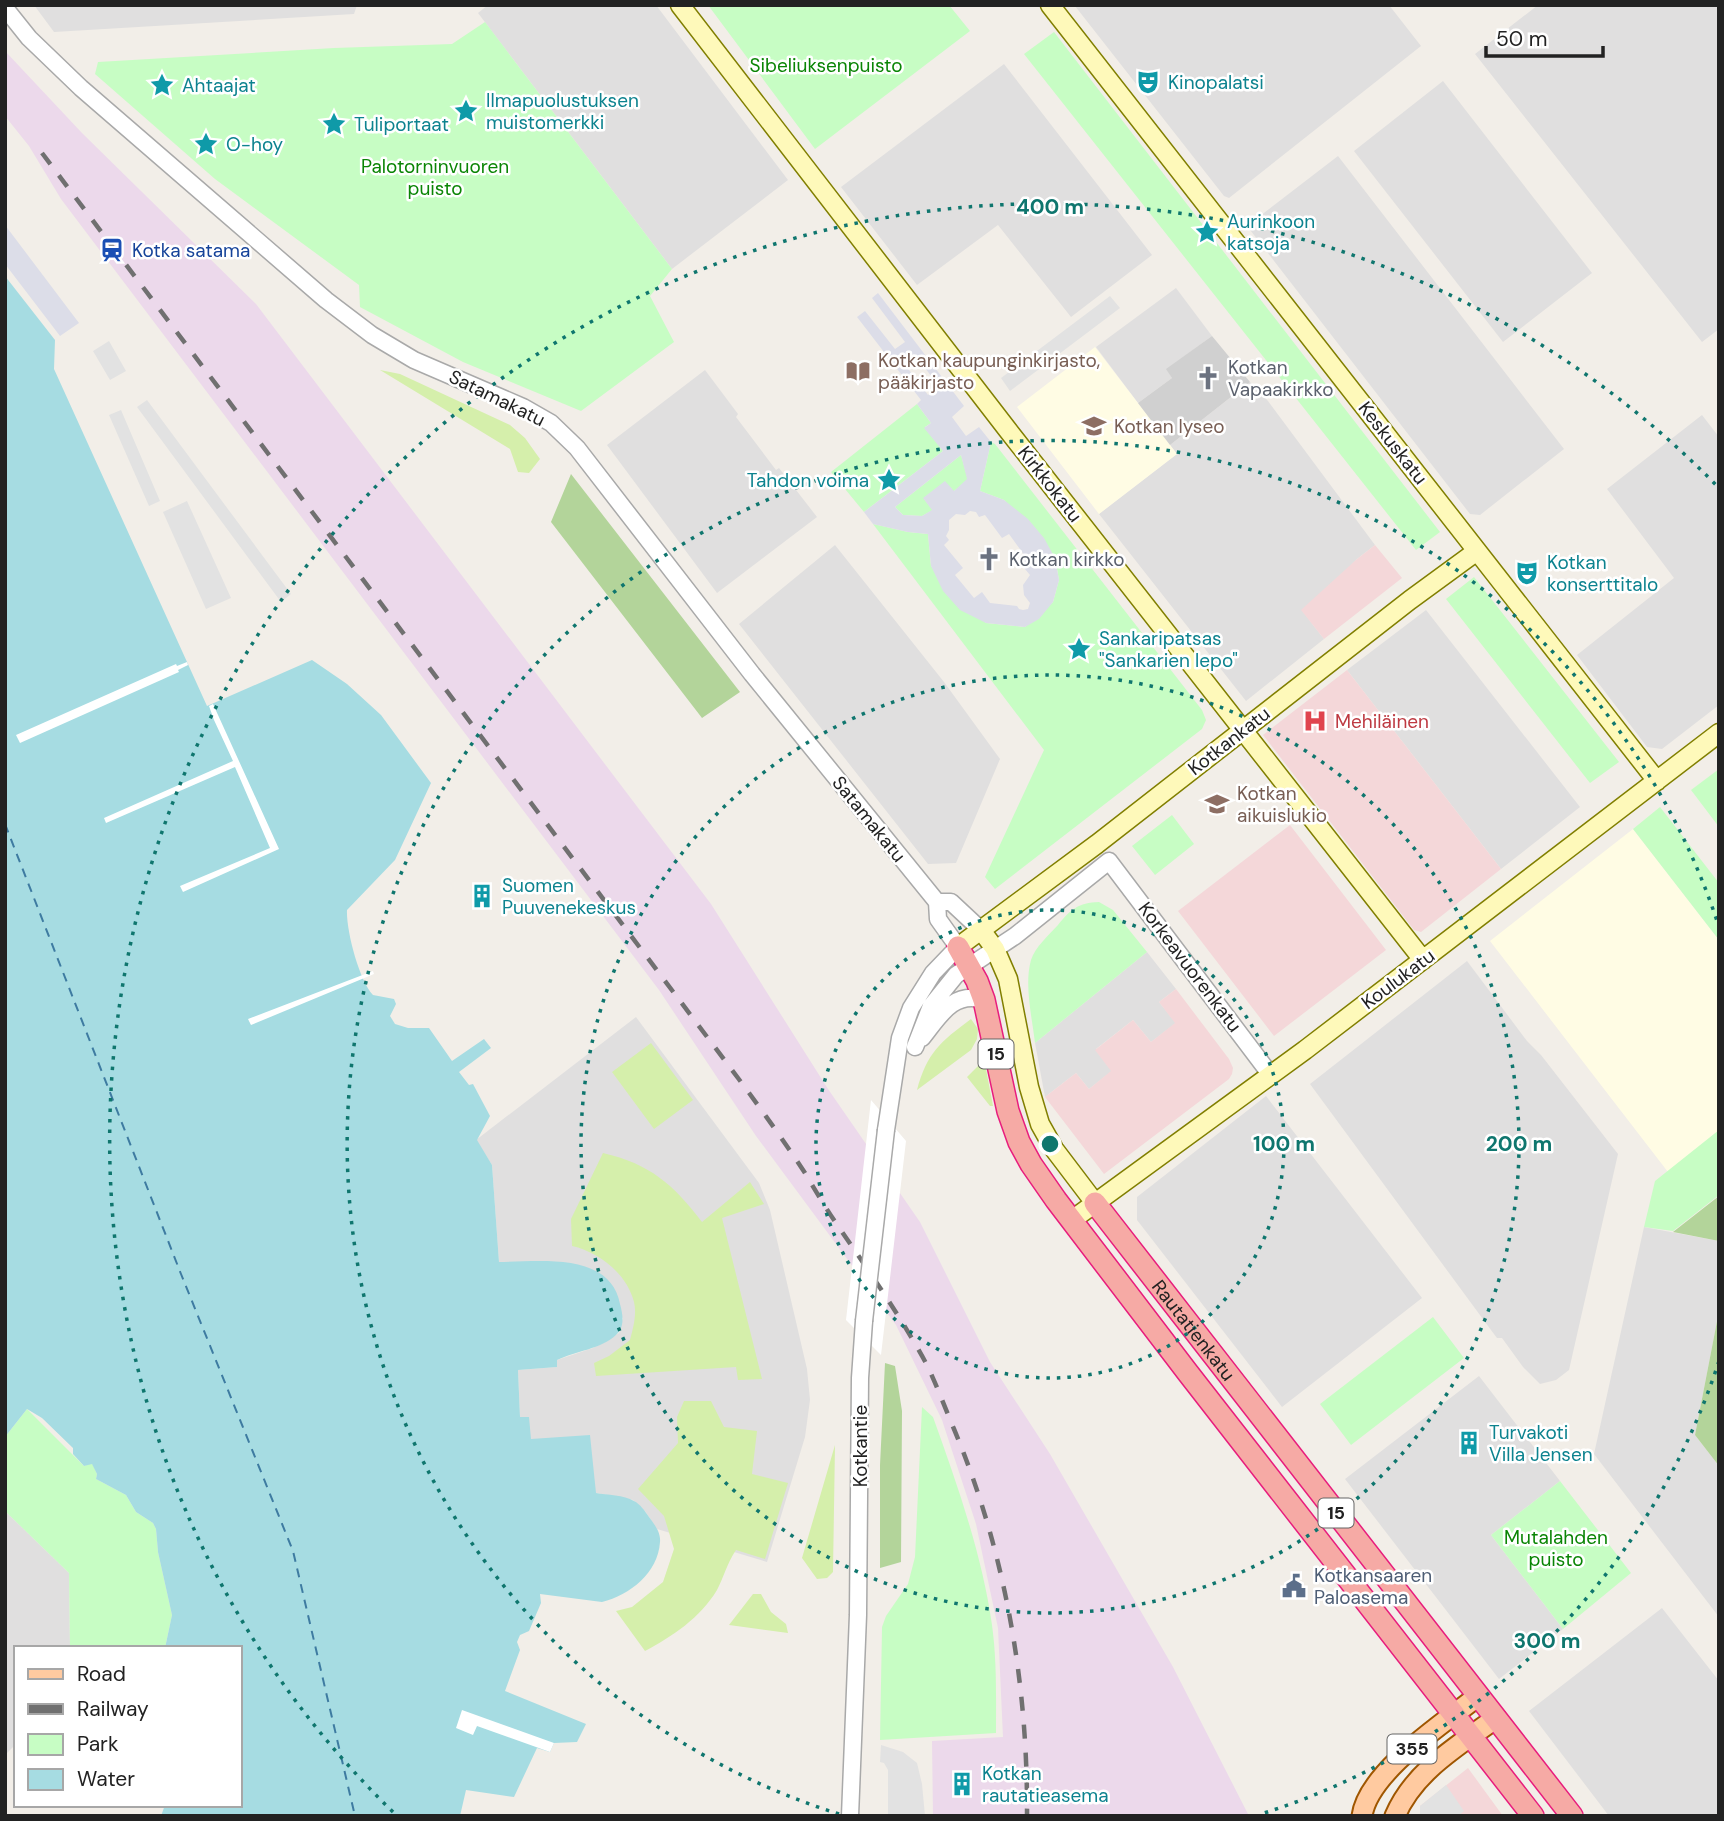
<svg xmlns="http://www.w3.org/2000/svg" width="1724" height="1821" viewBox="0 0 1724 1821" font-family="'DM Sans',sans-serif">
  <style>
    .residential { fill: #e0dfdf }
    .commercial { fill: #f4d7d9 }
    .industrial { fill: #ecd9eb }
    .education { fill: #fffce4 }
    .religious { fill: #d0d0d0 }
    .grass { fill: #d5efab }
    .forest { fill: #b3d49a }
    .park { fill: #c7fdc4 }
    .parking { fill: #e2e2e2 }
    .plaza { fill: #dcdde8; fill-rule: evenodd }
    .water { fill: #a6dce2 }
    .pier { fill: #fff }
    .lines { fill: none; stroke-linecap: round; stroke-linejoin: round }
    .ferry { stroke: #3e7ba1; stroke-width: 2; stroke-dasharray: 9 7; stroke-linecap: butt }
    .tertiary-casing { stroke: #a9a9a9; stroke-width: 19 }
    .secondary-casing { stroke: #817f00; stroke-width: 21 }
    .primary-casing { stroke: #9f5600; stroke-width: 23 }
    .trunk-casing { stroke: #e81d7d; stroke-width: 24 }
    .tertiary { stroke: #fff; stroke-width: 16 }
    .secondary { stroke: #fef9ba; stroke-width: 18 }
    .primary { stroke: #ffcaa0; stroke-width: 19 }
    .trunk { stroke: #f6aaa5; stroke-width: 21 }
    .rail { stroke: #707070; stroke-width: 4.5; stroke-dasharray: 14 14; stroke-linecap: butt }
    .tertiary-bridge-casing { stroke: #a9a9a9; stroke-width: 19; stroke-linecap: butt }
    .tertiary-bridge { stroke: #fff; stroke-width: 16 }
    .ring { fill: none; stroke: #0f766e; stroke-width: 3.5; stroke-dasharray: 3.5 7 }
    .labels { text-anchor: middle; dominant-baseline: central; stroke-width: 5; stroke-linejoin: round; paint-order: stroke }
    .shield { fill: #fff; stroke: #646464; stroke-width: 2 }
    .shield-label { font-size: 18px; font-weight: bold; fill: #222 }
    .park-label { font-size: 19px; fill: #0a8505; stroke: #fff }
    .culture-label { font-size: 19px; fill: #0d838f; stroke: #fff; text-anchor: start }
    .transit-label { font-size: 19px; fill: #164399; stroke: #fff; text-anchor: start }
    .education-label { font-size: 19px; fill: #785e54; stroke: #fff; text-anchor: start }
    .worship-label { font-size: 19px; fill: #5b616d; stroke: #fff; text-anchor: start }
    .street-label { font-size: 19px; fill: #222; stroke: #fff }
    .health-label { font-size: 19px; fill: #be3a42; stroke: #fff; text-anchor: start }
    .service-label { font-size: 19px; fill: #4e5e75; stroke: #fff; text-anchor: start }
    .centre { fill: #0f766e; stroke: #fff; stroke-width: 3.5 }
    .ring-label { font-size: 21px; text-anchor: middle; font-weight: bold; fill: #0f766e; stroke: #fff; stroke-width: 5; stroke-linejoin: round; paint-order: stroke }
  </style>
  <rect width="100%" height="100%" fill="#f2eee8"/>
  <!-- residential -->
  <path class="residential" d="M34,5h323l-3,9 -300,18z
    M488,5h168l132,175 -116,89 -194,-256z
    M1076,5h313l32,41 -192,152 -5,-2 -149,-190z
    M1538,5h181v324l-17,13 -227,-288z
    M1004,64l148,191 -81,62 -73,-92 -81,60 -76,-98z
    M1443,81l149,192 -89,69 -149,-191z
    M1338,156l226,293 -84,66 -10,-1 -223,-288z
    M1176,288l36,48 -45,33 5,9 -34,25 -42,-56z
    M705,370l33,44 -2,3 40,53 3,-2 38,49 -100,76 -110,-148z
    M1250,382l18,19 107,144 -18,14 -50,58 17,22 -78,62 -147,-187 78,-60 -7,-9z
    M1702,415l17,22v268l-57,44 -15,-2 -70,-92 97,-77 -67,-89z
    M835,545l109,137 56,77 -44,104 -28,1 -189,-240z
    M1426,610l154,197 -79,62 -154,-199z
    M1147,952l29,37 -17,13 17,21 -25,19 -18,-22 -37,29 16,22 -23,18 -13,-16 -31,24 -10,-54z
    M1467,961l60,80 14,14 77,99 -49,216 -13,10 -16,4 -17,-17 -21,-29h-5l-9,-12 -178,-242z
    M636,1017l123,166 11,27 37,159 3,31 -5,37 -38,125 -110,-33 -12,-18 -12,-11 -37,-7 -65,-54 -11,-22 -2,-47 39,-3v-7l36,-12 26,-15 4,-15 -124,-56 -7,-97 -16,-25z
    M1266,1096l156,202 -140,109 -145,-187v-23z
    M1644,1227l75,14v70l-24,124 24,31v151l-125,-163z
    M1479,1376l81,105 -69,54 72,94 -64,50 -154,-200z
    M5,1511l64,62 1,75h-54v96l-11,11z
    M1662,1608l57,73v135h-110l-80,-105z"/>
  <!-- commercial -->
  <path class="commercial" d="M1375,545l27,33 -78,61 -23,-29 56,-51z
    M1347,670l154,199 -80,63 -7,-2 -151,-195z
    M1290,825l96,125 -112,86 -96,-125z
    M1176,989l53,70 4,9 -1,6 -3,5 -125,95 -59,-77 31,-24 13,16 22,-18 -16,-21 38,-30 18,22 24,-19 -16,-21z
    M1468,1768l35,48h-83v-10z"/>
  <!-- industrial -->
  <path class="industrial" d="M5,51l77,82 174,171 455,600 117,185 92,133 70,140 60,92 123,213 76,149h-316l-1,-75 71,-4 -5,-109 -22,-104 -34,-104 -46,-95 -140,-189 -97,-146 -598,-791 -32,-53 -24,-30z"/>
  <!-- education -->
  <path class="education" d="M1095,347l82,107 -78,60 -82,-107z
    M1633,829l86,111v191l-51,41 -178,-231z"/>
  <!-- religious -->
  <path class="religious" d="M1212,336l38,46 -80,63 -32,-42 34,-25 -6,-9z"/>
  <!-- grass -->
  <path class="grass" d="M380,370l20,4 110,51 15,13 15,21 -11,14 -11,-1 -8,-23z
    M971,1019l7,10 -1,10 -6,11 -54,40c10,-37 23,-48 54,-71z
    M651,1043l42,57 -39,29 -42,-57z
    M985,1064l8,42h-3l-23,-29 11,-11z
    M603,1153c47,11 70,31 99,69l48,-40 14,22 -42,14 40,161 -24,1 -2,-13 -140,9 -2,-13 15,-7 21,-16c3,-11 7,-26 4,-38 -7,-28 -35,-50 -62,-56l-1,-27z
    M684,1401h27l13,26 33,4 -5,43 36,9 -23,76 -29,-9c-9,13 -12,27 -19,40 -17,28 -44,46 -72,61l-29,-40 16,-4 31,-25 11,-33 -10,-33 -26,-27 40,-46 -1,-26z
    M835,1445l-2,127 -6,6 -10,1 -15,-21z
    M753,1594h8l10,18 15,12 2,9 -59,-8z"/>
  <!-- forest -->
  <path class="forest" d="M571,474l169,218 -38,26 -151,-196z
    M1719,1196v45l-46,-9z
    M1719,1311v155l-24,-31z
    M885,1363l10,3 7,45 -1,151 -21,6v-103z"/>
  <!-- park -->
  <path class="park" d="M708,5h241l21,26 -155,118z
    M485,22l187,247 -22,27 24,46 -93,69 -118,-49 -103,-55 -1,-22 -144,-106 -120,-105 3,-12 236,-14 118,-4z
    M1054,32l386,500 -24,18 -392,-496z
    M917,404l14,19 -6,4 18,24 -79,61 -33,-40z
    M991,442l4,2 207,266 4,10 -4,9 -207,160 -10,-12 59,-127 -171,-226 35,8 20,2 3,32 55,57 39,4 28,-25 6,-22 -4,-22 -51,-58 -24,-9z
    M961,455l7,25 -14,11 -30,8 9,11 -11,6 -19,-1 -8,-8z
    M1474,577l145,185 -29,21 -144,-184z
    M1719,769v58l-28,-37z
    M1660,807l59,76v57l-86,-111z
    M1172,815l22,29 -39,31 -23,-29z
    M1099,902l14,8 34,42 -112,91c-3,-26 -11,-58 -4,-83 4,-13 18,-25 27,-35 13,-16 20,-22 41,-23z
    M1719,1130v65l-46,36 -29,-4 11,-46z
    M1433,1317l31,41 -113,87 -31,-41z
    M922,1407l11,10c24,67 49,137 59,208 5,36 4,73 4,108l-116,7 2,-113 4,-11 22,-32 7,-27z
    M27,1409l57,57 8,-3 5,11 -1,5 30,16 10,17 17,11 3,6 2,23 14,63 -7,33h-95l-1,-75 -64,-62v-74z
    M1560,1481l71,92 -68,56 -72,-94z"/>
  <!-- parking -->
  <path class="parking" d="M1110,296l10,12 -110,83 -9,-13z
    M109,341l17,30 -16,9 -17,-29z
    M147,400l144,194 -10,8 -144,-195z
    M121,410l39,91 -11,5 -40,-91z
    M187,501l44,97 -25,11 -43,-97z
    M881,1745l22,7 14,11 5,21 3,32h-37v-46l-4,-7 -4,-1z
    M1446,1785l18,26 -6,5h-38v-10z"/>
  <!-- plaza -->
  <path class="plaza" d="M5,225l74,98 -19,13 -55,-72z
    M878,293l86,113 -12,11 14,19 13,-9 12,15 -11,49 24,9 24,19 16,19 11,20 4,22 -6,22 -14,17 -14,8 -39,-4 -26,-13 -17,-19 -12,-25 -3,-32 -20,-2 -35,-8 -9,-12 79,-61 -19,-23 7,-5 -14,-19 4,-4 -64,-83 8,-6 30,38 10,-7 -33,-44zM914,354l25,32 -11,9 -25,-33zM961,455l6,24 -13,12 -9,-10 -22,17 9,12 -10,6 -19,-1 -8,-8zM970,511l6,1 3,5 6,-2 17,23 7,-4 16,22 -6,6 11,13 -7,10 1,10 6,8 -2,6 -5,1 -4,-1 -2,-3 -27,-3 -8,-11 -8,6 -19,-23 8,-7 -19,-23 5,-5 -3,-4 3,-6v-10l7,-6 9,1z"/>
  <!-- water -->
  <path class="water" d="M5,276l50,64 -1,29 153,337 105,-46 35,24 34,31 50,68 -36,77 -48,50c-1,20 12,70 26,85l21,4 2,5 -6,12 5,8 13,4h21l23,33 32,-22 7,9 -32,24 10,13 4,-1 17,32 -13,24 15,25 7,97c40,0 111,-11 121,42 3,11 5,23 -4,31 -15,14 -40,16 -59,25v7l-39,3 2,47h9l2,22 59,-4 6,58c11,2 28,2 38,8 6,3 11,10 15,16 5,7 12,15 11,25 -2,31 -30,53 -58,60l-62,-8 1,9 -12,28 -9,4 -3,7 3,8 -15,41 81,33 -9,18 -23,1 -4,9 -13,-4 -23,49 -48,-7 -6,26h-299l4,-11h75v-157h-75l7,-33 -14,-63 -2,-23 -3,-6 -17,-11 -10,-17 -30,-16 1,-5 -5,-10 -8,2 -11,-12v-6l-31,-30 -15,-9 -22,28z"/>
  <!-- pier -->
  <path class="pier" d="M187,662l1,3 -10,5 1,2 -159,71 -4,-8 160,-71 1,2z
    M213,704l66,145 -96,43 -3,-6 90,-38 -35,-81 -129,56 -2,-5 129,-57 -19,-41 -5,-14z
    M373,971l1,3 -123,51 -3,-6z
    M871,1100l35,41 -25,214 -35,-35z
    M462,1710l92,33 -4,9 -73,-26 -4,9 -17,-7z"/>
  <g class="lines">
    <!-- ferry -->
    <path class="ferry" d="M5,824l176,450 112,277 62,265"/>
    <!-- tertiary casing -->
    <g class="tertiary-casing">
      <path id="tertiary" d="M5,8l24,30 52,50 245,212 46,35 42,25 109,47 28,16 26,25 175,226 185,228 1,17 20,28 -25,26 -22,35 -11,30 -14,92
        M937,902h14l30,28
        M922,1038c17,-21 31,-48 62,-38
        M915,1047l16,-41 25,-31 59,-39 94,-75 161,213
        M850,1816l8,-201 2,-237 4,-57"/>
    </g>
    <!-- secondary casing -->
    <g class="secondary-casing">
      <path id="secondary" d="M680,5l327,424 416,531
        M1050,5l607,776
        M981,930l14,19 13,30 21,108 11,37 14,25 41,54
        M958,947l139,-103 313,-244 67,-49
        M1072,1220l233,-170 414,-317"/>
    </g>
    <!-- primary casing -->
    <g class="primary-casing">
      <path id="primary" d="M1362,1816c6,-44 82,-93 116,-120
        M1395,1816c19,-45 63,-70 101,-98"/>
    </g>
    <!-- trunk casing -->
    <g class="trunk-casing">
      <g id="trunk">
        <path d="M958,947l19,34 7,19 24,111 11,31 12,22 25,36 132,173 345,443"/>
        <path id="s1" d="M1095,1203l477,613"/>
      </g>
    </g>
    <!-- tertiary -->
    <use href="#tertiary" class="tertiary"/>
    <!-- secondary -->
    <use href="#secondary" class="secondary"/>
    <!-- primary -->
    <use href="#primary" class="primary"/>
    <!-- trunk -->
    <use href="#trunk" class="trunk"/>
    <!-- rail -->
    <path class="rail" d="M42,153l696,925c23,31 46,63 67,95 10,17 20,34 31,50 32,47 64,92 91,142 10,21 18,43 27,64 51,122 74,254 73,387"/>
    <!-- tertiary-bridge casing -->
    <g class="tertiary-bridge-casing">
      <path id="tertiary-bridge" d="M864,1321l22,-191"/>
    </g>
    <!-- tertiary-bridge -->
    <use href="#tertiary-bridge" class="tertiary-bridge"/>
  </g>
  <!-- distance rings -->
  <g class="ring">
    <circle cx="1050" cy="1144" r="234"/>
    <circle cx="1050" cy="1144" r="469"/>
    <path d="M1719 1361A703 703 0 0 1 1261 1814M839 1814A703 703 0 1 1 1719 927"/>
    <path d="M393 1812A937 937 0 1 1 1718 487"/>
  </g>
  <!-- icons -->
  <defs>
    <g id="theatre-bare" transform="scale(1.89)"><path d="M-5-5.5Q0-4 5-5.5V0Q5 5 0 6Q-5 5-5 0ZM-3.3-2.5H-1v1.5H-3.3ZM1-2.5H3.3v1.5H1ZM-2.8 1Q0 5.5 2.8 1Z" fill="#0f9aa8" stroke="#fff" stroke-width="2.5" paint-order="stroke"/></g>
    <g id="sight-bare" transform="scale(1.89)"><path d="M0-6L1.8-2.2L6-1.7L2.9 1.2L3.7 5.4L0 3.3L-3.7 5.4L-2.9 1.2L-6-1.7L-1.8-2.2Z" fill="#0f9aa8" stroke="#fff" stroke-width="2.5" paint-order="stroke"/></g>
    <g id="station-bare" transform="scale(1.89)"><path d="M-3-6H3Q5-6 5-4V2Q5 4 3 4L4.5 6H3L1.5 4h-3L-3 6H-4.5L-3 4Q-5 4-5 2V-4Q-5-6-3-6ZM-3.5-4v3h7v-3ZM-3.5 1v1.5H-2V1ZM2 1v1.5H3.5V1Z" fill="#1a4fb4" stroke="#fff" stroke-width="2.5" paint-order="stroke"/></g>
    <g id="library-bare" transform="scale(1.89)"><path d="M-6-4Q-3-5.5-.7-3.5V5Q-3 3-6 4ZM6-4Q3-5.5 .7-3.5V5Q3 3 6 4Z" fill="#8d6e63" stroke="#fff" stroke-width="2.5" paint-order="stroke"/></g>
    <g id="church-bare" transform="scale(1.89)"><path d="M-1.2-6h2.4v3.5h3.3v2.4h-3.3V6h-2.4V-.1h-3.3v-2.4h3.3Z" fill="#6b7280" stroke="#fff" stroke-width="2.5" paint-order="stroke"/></g>
    <g id="school-bare" transform="scale(1.89)"><path d="M0-5L7-2L0 1L-7-2ZM-4 1L0 2.5L4 1V4Q0 6-4 4Z" fill="#8d6e63" stroke="#fff" stroke-width="2.5" paint-order="stroke"/></g>
    <g id="hospital-bare" transform="scale(1.89)"><path d="M-5-5h3v3.5h4V-5h3V5h-3V1.5h-4V5h-3Z" fill="#e0444e" stroke="#fff" stroke-width="2.5" paint-order="stroke"/></g>
    <g id="building-bare" transform="scale(1.89)"><path d="M-4-6H4V6H1V3H-1V6H-4ZM-2.5-4.3h1.7v1.8h-1.7ZM.8-4.3h1.7v1.8H.8ZM-2.5-1h1.7V.8h-1.7ZM.8-1h1.7V.8H.8Z" fill="#0f9aa8" stroke="#fff" stroke-width="2.5" paint-order="stroke"/></g>
    <g id="civic-bare" transform="scale(1.89)"><path d="M-.6-6.5H3V-4.5H.6V-3L4-1V1h2V6H-6V1h2V-1L-.6-3ZM-1.2 2.5V6h2.4V2.5Z" fill="#5c6f8a" stroke="#fff" stroke-width="2.5" paint-order="stroke"/></g>
  </defs>
  <g fill-rule="evenodd">
    <use href="#theatre-bare" x="1148" y="82"/>
    <use href="#sight-bare" x="162" y="85"/>
    <use href="#sight-bare" x="466" y="111"/>
    <use href="#sight-bare" x="334" y="124"/>
    <use href="#sight-bare" x="206" y="144"/>
    <use href="#sight-bare" x="1207" y="232"/>
    <use href="#station-bare" x="112" y="250"/>
    <use href="#library-bare" x="858" y="371"/>
    <use href="#church-bare" x="1208" y="378"/>
    <use href="#school-bare" x="1094" y="426"/>
    <use href="#sight-bare" x="889" y="480"/>
    <use href="#church-bare" x="989" y="559"/>
    <use href="#theatre-bare" x="1527" y="573"/>
    <use href="#sight-bare" x="1079" y="649"/>
    <use href="#hospital-bare" x="1315" y="721"/>
    <use href="#school-bare" x="1217" y="804"/>
    <use href="#building-bare" x="482" y="896"/>
    <use href="#building-bare" x="1469" y="1443"/>
    <use href="#civic-bare" x="1294" y="1586"/>
    <use href="#building-bare" x="962" y="1784"/>
  </g>
  <g class="labels">
    <!-- shield labels -->
    <g class="shield">
      <rect x="978.5" y="1039.5" width="35" height="29" rx="5"/>
      <rect x="1318.5" y="1498.5" width="35" height="29" rx="5"/>
      <rect x="1387.5" y="1734.5" width="49" height="29" rx="5"/>
    </g>
    <g class="shield-label">
      <text x="996" y="1054">15</text>
      <text x="1336" y="1513">15</text>
      <text x="1412" y="1749">355</text>
    </g>
    <!-- park labels -->
    <g class="park-label">
      <text x="826" y="65">Sibeliuksenpuisto</text>
      <text x="435" y="166">Palotorninvuoren<tspan x="435" dy="22">puisto</tspan></text>
      <text x="1556" y="1537">Mutalahden<tspan x="1556" dy="22">puisto</tspan></text>
    </g>
    <!-- culture labels -->
    <g class="culture-label">
      <text x="1168" y="82">Kinopalatsi</text>
      <text x="182" y="85">Ahtaajat</text>
      <text x="486" y="100">Ilmapuolustuksen<tspan x="486" dy="22">muistomerkki</tspan></text>
      <text x="354" y="124">Tuliportaat</text>
      <text x="226" y="144">O-hoy</text>
      <text x="1227" y="221">Aurinkoon<tspan x="1227" dy="22">katsoja</tspan></text>
      <text x="869" y="480" text-anchor="end">Tahdon voima</text>
      <text x="1547" y="562">Kotkan<tspan x="1547" dy="22">konserttitalo</tspan></text>
      <text x="1099" y="638">Sankaripatsas<tspan x="1099" dy="22">"Sankarien lepo"</tspan></text>
      <text x="502" y="885">Suomen<tspan x="502" dy="22">Puuvenekeskus</tspan></text>
      <text x="1489" y="1432">Turvakoti<tspan x="1489" dy="22">Villa Jensen</tspan></text>
      <text x="982" y="1773">Kotkan<tspan x="982" dy="22">rautatieasema</tspan></text>
    </g>
    <!-- transit labels -->
    <g class="transit-label">
      <text x="132" y="250">Kotka satama</text>
    </g>
    <!-- education labels -->
    <g class="education-label">
      <text x="878" y="360">Kotkan kaupunginkirjasto,<tspan x="878" dy="22">pääkirjasto</tspan></text>
      <text x="1114" y="426">Kotkan lyseo</text>
      <text x="1237" y="793">Kotkan<tspan x="1237" dy="22">aikuislukio</tspan></text>
    </g>
    <!-- worship labels -->
    <g class="worship-label">
      <text x="1228" y="367">Kotkan<tspan x="1228" dy="22">Vapaakirkko</tspan></text>
      <text x="1009" y="559">Kotkan kirkko</text>
    </g>
    <!-- street labels -->
    <g class="street-label">
      <text transform="translate(497 398) rotate(26)">Satamakatu</text>
      <text transform="translate(1393 443) rotate(52)">Keskuskatu</text>
      <text transform="translate(1050 484) rotate(52)">Kirkkokatu</text>
      <text transform="translate(1229 741) rotate(-38)">Kotkankatu</text>
      <text transform="translate(869 819) rotate(51)">Satamakatu</text>
      <text transform="translate(1190 967) rotate(53)">Korkeavuorenkatu</text>
      <text transform="translate(1398 979) rotate(-37)">Koulukatu</text>
      <text stroke="none"><textPath href="#s1" startOffset="161">Rautatienkatu</textPath></text>
      <text transform="translate(860 1446) rotate(-90)">Kotkantie</text>
    </g>
    <!-- health labels -->
    <g class="health-label">
      <text x="1335" y="721">Mehiläinen</text>
    </g>
    <!-- service labels -->
    <g class="service-label">
      <text x="1314" y="1575">Kotkansaaren<tspan x="1314" dy="22">Paloasema</tspan></text>
    </g>
  </g>
  <circle cx="1050" cy="1144" r="10" class="centre"/>
  <g class="ring-label">
    <text x="1050" y="214">400 m</text>
    <text x="1284" y="1151">100 m</text>
    <text x="1519" y="1151">200 m</text>
    <text x="1547" y="1648">300 m</text>
  </g>
  <!-- border -->
  <rect width="1724" height="1821" fill="none" stroke="#222222" stroke-width="14"/>
  <!-- legend -->
  <rect x="14" y="1646" width="228" height="161" fill="#ffffff" stroke="#a7a7a7" stroke-width="2"/>
  <rect x="28" y="1669" width="35" height="10" fill="#ffcaa0" stroke="#a7a7a7" stroke-width="2"/>
  <text x="77" y="1681" font-size="21" fill="#222222">Road</text>
  <rect x="28" y="1704" width="35" height="10" fill="#707070" stroke="#a7a7a7" stroke-width="2"/>
  <text x="77" y="1716" font-size="21" fill="#222222">Railway</text>
  <rect x="28" y="1734" width="35" height="21" fill="#c7fdc4" stroke="#a7a7a7" stroke-width="2"/>
  <text x="77" y="1751" font-size="21" fill="#222222">Park</text>
  <rect x="28" y="1769" width="35" height="21" fill="#a6dce2" stroke="#a7a7a7" stroke-width="2"/>
  <text x="77" y="1786" font-size="21" fill="#222222">Water</text>
  <!-- scale -->
  <path d="M1486 46v10h117v-10" fill="none" stroke="#222222" stroke-width="3.5"/>
  <text x="1496" y="46" font-size="21" fill="#222222" stroke="#ffffff" stroke-width="5" paint-order="stroke">50 m</text>
</svg>
